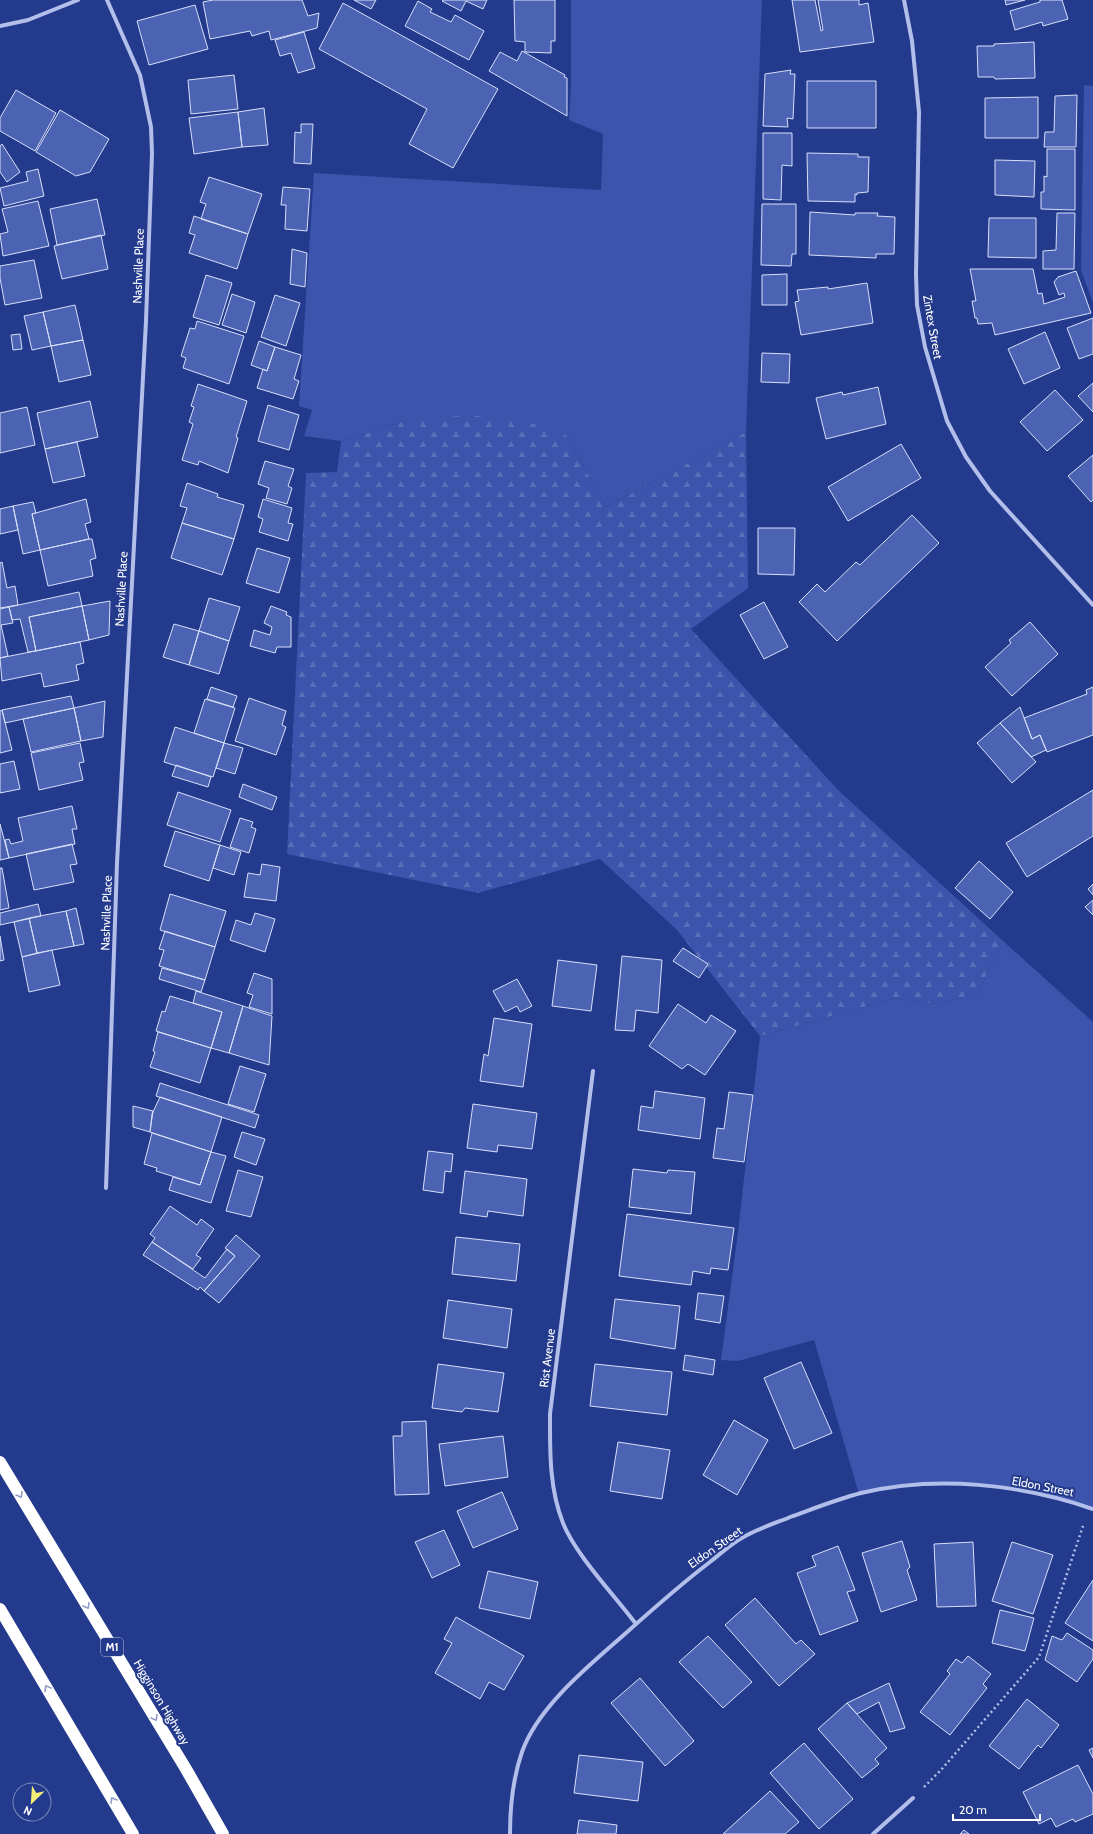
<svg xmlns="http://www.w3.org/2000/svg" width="1093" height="1834" viewBox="0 0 1093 1834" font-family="Cabin,sans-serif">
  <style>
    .grass { fill: #3c54ac }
    .forest { fill: url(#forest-firs) }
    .building { fill: #4c63b4; stroke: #d7dff8 }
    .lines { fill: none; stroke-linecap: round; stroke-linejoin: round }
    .path { stroke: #b3bfeb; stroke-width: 2.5; stroke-dasharray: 2 3; stroke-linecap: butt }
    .street { stroke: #b3bfeb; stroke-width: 4 }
    .highway { stroke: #fff; stroke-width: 12 }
    .oneway { stroke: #929cc6 }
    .labels { text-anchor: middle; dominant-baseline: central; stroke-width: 4; stroke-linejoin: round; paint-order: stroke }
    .shield { fill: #243a8d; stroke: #bdc4dd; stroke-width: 1 }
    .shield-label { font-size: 11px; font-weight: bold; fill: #fff }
    .street-label { font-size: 12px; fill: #fff; stroke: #243a8d }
  </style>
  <defs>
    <pattern id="forest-firs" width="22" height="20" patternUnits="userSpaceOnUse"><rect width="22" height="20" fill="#3c54ac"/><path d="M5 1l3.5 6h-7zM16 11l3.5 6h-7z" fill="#596eb8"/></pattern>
  </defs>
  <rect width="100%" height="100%" fill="#243a8d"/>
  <!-- grass -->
  <path class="grass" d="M571,0h191l-16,432 -140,75 -39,-71 -159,-16 -67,21 -37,-5 8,-26 -13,-4 15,-233 287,17 2,-56 -34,-14 2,-34z
    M1084,85l9,1v217l-12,-33z
    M1002,940l91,82v487c-46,-16 -122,-29 -171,-24 -21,2 -42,6 -63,9l-45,-154 -76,21 -17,-1 17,-128 22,-196 135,-38 41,6 42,-11z"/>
  <!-- forest -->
  <path class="forest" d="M469,415l62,8 36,13 39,71 140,-75 2,156 -57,41 147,161 164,150 -24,53 -42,11 -41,-6 -135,38 -83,-106 -77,-71 -122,34 -191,-39 19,-381 31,-1 4,-31 67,-21z"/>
  <!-- building -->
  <path class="building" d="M213,0h89l6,16 11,-3 -2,15 -46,12 -2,-9 -17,5 -2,-5 -40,8 -7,-37z
    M354,0h22l-5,9z
    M443,0h44l-4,9 -17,-8 -5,10 -19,-10z
    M514,0h41v41h-4v12l-26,-1v-10l-10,-1z
    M792,0h23l6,31 2,-1 -5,-30h41v5l9,-2 6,39 -74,10z
    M1005,0h20l-19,5z
    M1040,0h22l6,19 -25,7 -1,-4 -27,8 -5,-19 30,-9z
    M418,1l14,8 -2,3 21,10 4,-7 29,16 -15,29 -64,-34z
    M343,3l155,86 -45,79 -44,-24 18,-35 -108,-60z
    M195,5l13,44 -59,16 -12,-44z
    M304,32l11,36 -17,5 -7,-20 -11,3 -5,-16z
    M1034,42l1,36 -40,1 -1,-2h-16l-1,-31h17v-2z
    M522,51l43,24 -1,2 3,1v38l-78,-45 11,-19 17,9z
    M791,70l-1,4h5l-2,45 -6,-1 1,9 -25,-1 2,-52z
    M234,75l4,34 -47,5 -3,-34z
    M807,81h69v47h-69z
    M16,90l40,23 -21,38 -35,-20v-13z
    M1077,95l-1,52h-32l1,-15h9l1,-36z
    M1038,97v41h-53v-40z
    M264,108l4,37 -26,2 -4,-35z
    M60,110l49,29 -19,33 -14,4 -40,-24z
    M238,112l4,35 -48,7 -5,-36z
    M301,124h12l-2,40 -17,-1 1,-31 6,1z
    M763,133h29v33l-10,-1 -1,35 -18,-1z
    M2,144l18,28 -13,10 -7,-10v-26z
    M1047,149h28v61l-34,-1v-17h3v-16l3,1z
    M807,153l51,1v3h11l-1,35 -11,1v2l-2,-1v8l-47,-1z
    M995,160l40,1 -1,36 -39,-2z
    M38,169l6,27 -40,10 -4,-18 28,-7 -2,-9z
    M209,177l53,17 -14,40 -47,-15 5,-15 -6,-2z
    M283,187l27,2 -3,42 -22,-2 1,-24h-5z
    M97,199l8,36 -48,10 -7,-36z
    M38,201l11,45 -46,10 -3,-22 8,-2 -6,-23z
    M762,204h34v50h-4l-1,12 -30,-1z
    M810,212l45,3v-2h23l-1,3 18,1 -1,37h-18v4l-67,-3z
    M1057,213h18l-1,56h-31v-18l13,-1z
    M194,216l54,18 -11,35 -48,-16 6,-18 -6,-2z
    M989,218h47v40l-48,-1z
    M101,235l7,34 -46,10 -8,-33z
    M292,249l15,4 -2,34 -15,-3z
    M34,260l8,38 -37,7 -5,-27v-12z
    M970,269h63l5,25 4,-1 2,11 21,-7 -1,-4 -5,2 -5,-13 4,-5 18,-6 15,42 -96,22 -3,-12 -14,1 -1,-6h-2l-3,-17h4z
    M787,274v31h-25v-30z
    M206,275l26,8 -13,42 -26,-8z
    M867,283l6,40 -72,12 -6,-33 4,-1 -2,-11 31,-3v2z
    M232,294l23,8 -9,31 -24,-8z
    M275,295l25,8 -14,43 -25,-9z
    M75,305l8,35 -32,6 -8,-34z
    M43,312l8,34 -19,4 -8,-34z
    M1093,318v36l-14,5 -12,-31z
    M197,321l47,15 -15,48 -46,-16 3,-10 -5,-2 9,-28 5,1z
    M1045,332l15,36 -36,16 -16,-35z
    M20,334l2,15 -9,1 -2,-15z
    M83,340l8,35 -32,7 -8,-36z
    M259,341l16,6 -8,24 -16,-6z
    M275,347l26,8 -7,24 5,2 -6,18 -36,-11 6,-19 4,2z
    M762,353l28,1 -1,29 -28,-1z
    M1093,383v29l-15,-16z
    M198,384l49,17 -11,36 2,1 -10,35 -29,-12 -1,4 -16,-5 11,-36 -4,-2 5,-15 -3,-1z
    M878,387l8,37 -60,15 -10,-41 26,-6 1,3z
    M1055,390l28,30 -36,31 -27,-29z
    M90,401l8,36 -53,12 -8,-36z
    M268,405l31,10 -10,35 -31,-9z
    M27,407l8,38 -35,8v-40z
    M77,442l8,34 -32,7 -8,-34z
    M901,444l20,34 -73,43 -20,-34z
    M1093,455v45l-2,2 -23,-26z
    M265,461l29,8 -6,17 4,2 -5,16 -21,-6 3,-10 -11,-4z
    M187,483l31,11 -1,3 27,8 -10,34 -52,-16 5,-15 -7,-2z
    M86,499l5,23 -6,2 4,15 -49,11 -8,-36z
    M263,499l29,9 -4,15 5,1 -5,17 -29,-9 4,-13 -5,-2z
    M33,502l3,11 -4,1 8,36 -17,4 -10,-48z
    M13,506l5,24 -18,4v-25z
    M912,515l27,28 -102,98 -38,-39 18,-18 8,8 31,-30 4,3z
    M182,523l52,16 -12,36 -51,-17z
    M758,528h37l-1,47 -36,-1z
    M89,539h3l4,19 -6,2 3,16 -45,10 -8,-36z
    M257,548l33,10 -11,35 -33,-10z
    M2,562l5,26 8,-2 3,19 -18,3v-45z
    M79,592l3,14 -53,11 7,34 -8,1 -8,-33 -8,1 -3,-13z
    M209,598l31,9 -11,34 -30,-10z
    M110,601l-1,34 -20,5 -7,-34z
    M764,602l24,45 -24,12 -24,-44z
    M82,606l7,34 -53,11 -7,-34z
    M271,606l16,6 -1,3 5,2v30h-14l-2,6 -25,-7 4,-16 16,5 2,-8 -8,-4z
    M9,607l4,16 -12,2 7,31 -8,2v-49z
    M1030,622l28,32 -46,42 -27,-29 26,-24 -2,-3z
    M174,624l25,7 -10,34 -26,-8z
    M199,631l30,10 -10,33 -30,-9z
    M80,642l4,21 -8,2 3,15 -35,7 -3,-14 -39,8 -2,-23z
    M211,687l26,9 -4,11 -26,-8z
    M1093,687v48l-46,17 -7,-17 -8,4 -8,-21 63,-24 -1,-4z
    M71,696l3,12 -69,15 -3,-13z
    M249,698l37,13 -4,14 4,2 -10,28 -41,-14z
    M205,699l30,9 -11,35 -30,-10z
    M105,701l-2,36 -22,4 -7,-33z
    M1020,707l12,32 8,-4 6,15 -15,7 -31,-34z
    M74,708l7,33 -50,11 -8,-33z
    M2,710l10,40 -12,3v-42z
    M1000,723l36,39 -24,21 -35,-40z
    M175,727l49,16 -11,34 -49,-15z
    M80,743l4,19 -5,1 4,17 -44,10 -8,-37z
    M224,743l19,5 -8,26 -19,-6z
    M14,761l6,28 -20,4v-29z
    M176,765l35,12 -3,10 -36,-11z
    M243,784l34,13 -5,13 -33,-13z
    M1093,790v46l-66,41 -21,-34z
    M178,792l53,18 -11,32 -53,-17z
    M72,806l5,23h-5l3,15 -66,14 -4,-18 4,-1 2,5 12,-3 -5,-23z
    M240,818l13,4 -2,5 5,2 -7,24 -19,-6z
    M0,824l9,34 -9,2z
    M175,831l45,14 -11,36 -45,-15z
    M72,844l5,20 -7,1 4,17 -40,8 -8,-36z
    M220,845l21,7 -7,23 -21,-7z
    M979,861l34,31 -23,27 -35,-31z
    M262,864l18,3 -4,34 -32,-4 4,-24 12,2z
    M0,868h2l7,40 -9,2z
    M1093,884v11l-5,-6z
    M170,894l56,17 -11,36 -55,-17z
    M1093,900v15l-8,-8z
    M38,904l3,12 -41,9v-12z
    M76,908l8,36 -10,2 -8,-35z
    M66,911l8,35 -37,7 -8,-35z
    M255,913l20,6 -10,33 -35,-12 6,-20 15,5z
    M29,918l8,35 -15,4 -8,-35z
    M165,931l50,16 -10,33 -46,-14 5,-16 -5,-1z
    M0,936l4,24 -4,1z
    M683,948l25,16 -9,14 -26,-17z
    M52,950l8,35 -31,7 -7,-35z
    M622,956l40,4 -4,53 -22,-3 -2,21 -19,-1z
    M558,960l39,5 -6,46 -39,-5z
    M162,968l43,12 -4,12 -42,-13z
    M254,973l18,6v35l-23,-7 4,-12 -6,-2z
    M517,979l15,27 -12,6 -3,-6 -12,6 -12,-21z
    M196,991l47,15 -14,47 -18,-5 11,-36 -29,-9z
    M170,996l52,16 -11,36 -55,-17 6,-20 3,1z
    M678,1004l28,19 5,-8 25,16 -31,44 -17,-11 -6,5 -33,-23z
    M243,1006l29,10 -3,49 -40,-12z
    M494,1018l38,6 -9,63 -43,-6 4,-27 4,2z
    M158,1032l53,16 -11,35 -50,-16 5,-15 -2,-1z
    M240,1066l26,8 -12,38 -26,-8z
    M160,1083l99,32 -4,13 -99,-32z
    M655,1091l50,7 -5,41 -62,-9 3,-24 12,2z
    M729,1092l24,3 -9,67 -31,-4 4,-30 7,1z
    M160,1097l62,20 -11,35 -61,-20 2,-18z
    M473,1104l64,9 -5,36 -34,-4 -1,7 -30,-4z
    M133,1106l20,5 -3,21 -17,-5z
    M242,1132l23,7 -9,26 -22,-8z
    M152,1133l59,19 -11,33 -44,-14 1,-3 -13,-4z
    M428,1151l25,3 -2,18 -6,-1 -2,22 -20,-3z
    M211,1152l15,4 -15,47 -42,-13 4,-13 27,8z
    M633,1169l34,4 1,-3 27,2 -4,42 -62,-7z
    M238,1170l25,7 -12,40 -25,-6z
    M465,1171l62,8 -4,37 -35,-5 -1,6 -27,-4z
    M170,1206l27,19 4,-6 13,10 -18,26 5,3 -8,11 -41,-27 3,-4 -5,-4z
    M627,1214l107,14 -6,42 -17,-2 -1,6 -17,-3 -2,14 -72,-9z
    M236,1235l24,21 -41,47 -15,-12 31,-35 -10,-8z
    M456,1237l64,7 -4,37 -64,-7z
    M152,1242l53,36 22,-29 8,7 -31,35 -4,-4 -2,3 -55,-35z
    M698,1293l26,3 -4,27 -25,-4z
    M615,1299l65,7 -5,43 -65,-11z
    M448,1300l64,9 -5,39 -64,-10z
    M685,1355l30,5 -2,15 -30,-5z
    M801,1362l31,71 -38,16 -30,-71z
    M438,1364l66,9 -6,39 -33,-4 -3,4 -30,-4z
    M595,1364l77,8 -5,43 -77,-9z
    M734,1420l34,20 -31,55 -34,-20z
    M426,1421l3,73 -34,1 -2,-59h9v-14z
    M503,1436l5,41 -63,9 -6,-42z
    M618,1442l52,8 -8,49 -52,-8z
    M502,1492l16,37 -45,19 -16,-37z
    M444,1530l16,35 -28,13 -17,-36z
    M902,1541l8,26 -3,3 10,30 -36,12 -19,-59z
    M973,1542l3,64 -39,1 -3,-63z
    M1012,1542l41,13 -20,59 -41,-13z
    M838,1546l17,44 -8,2 11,29 -38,14 -23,-62 19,-7 -4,-10z
    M488,1571l50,11 -8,37 -51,-11z
    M1093,1580v61l-28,-18z
    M755,1598l41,46 5,-4 14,14 -36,32 -54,-61z
    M1000,1610l34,8 -9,33 -33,-8z
    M456,1617l68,39 -20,34 -15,-8 -9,17 -45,-26 17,-30 -8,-4z
    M1067,1633l26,17v9l-16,23 -32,-22 7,-24 10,4z
    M708,1636l44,46 -29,26 -44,-46z
    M968,1656l23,18 -8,10 4,4 -37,47 -30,-23 30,-38 -3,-3 9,-12 6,4z
    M640,1678l54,63 -29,25 -54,-63z
    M889,1683l16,45 -15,4 -11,-30 -22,12 -10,-11z
    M1027,1699l32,26 -18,23 -3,-3 -19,24 -30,-23z
    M847,1703l40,45 -12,11 4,5 -17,14 -44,-49z
    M804,1743l49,56 -34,30 -49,-56z
    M1093,1748v10l-4,-8z
    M579,1755l64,7 -5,39 -64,-8z
    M1078,1765l15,29v20l-18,8 -2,-3 -17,8 -5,-9 -12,6 -16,-32z
    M770,1791l29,31 -14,12h-62z
    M579,1820l38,5 -1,9h-39z
    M964,1830l5,4h-9z"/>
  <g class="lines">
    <!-- path -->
    <path class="path" d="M924,1787l17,-17 98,-113 45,-134"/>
    <!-- street -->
    <path class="street" d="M904,0l8,41 7,71 -3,162 1,31 8,42 22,74 19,36 24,34 103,114
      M0,26l28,-6 50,-20
      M593,1071l-43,343c0,36 -1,74 13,109 12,31 52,73 73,101
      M106,1188l11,-325 29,-542 6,-167 -1,-27 -11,-52 -33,-75
      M510,1834c0,-27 3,-56 12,-82 16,-46 69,-88 104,-119 28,-25 55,-49 84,-71 10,-8 20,-17 30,-23 16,-10 36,-16 53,-23 22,-8 45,-17 68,-23 76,-18 159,-9 232,16
      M873,1834l40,-36"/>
    <!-- highway -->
    <path class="highway" d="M0,1462l186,307 37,65
      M0,1609l133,225"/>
  </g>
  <!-- one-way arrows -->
  <defs><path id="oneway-chevron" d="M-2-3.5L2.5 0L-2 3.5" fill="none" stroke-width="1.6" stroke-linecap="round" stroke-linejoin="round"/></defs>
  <g class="oneway">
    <use href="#oneway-chevron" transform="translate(20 1495) rotate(59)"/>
    <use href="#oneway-chevron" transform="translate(87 1606) rotate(59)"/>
    <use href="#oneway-chevron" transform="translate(47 1688) rotate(-121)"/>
    <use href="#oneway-chevron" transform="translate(155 1718) rotate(59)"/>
    <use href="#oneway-chevron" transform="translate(113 1800) rotate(-121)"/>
  </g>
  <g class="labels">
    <!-- shield labels -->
    <rect class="shield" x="101" y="1638" width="22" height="18" rx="3"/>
    <g class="shield-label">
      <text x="112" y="1647">M1</text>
    </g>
    <!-- street labels -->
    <g class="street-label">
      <text transform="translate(138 266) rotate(-88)">Nashville Place</text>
      <text transform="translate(933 327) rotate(80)">Zintex Street</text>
      <text transform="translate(121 589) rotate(-87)">Nashville Place</text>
      <text transform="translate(106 913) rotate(-88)">Nashville Place</text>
      <text transform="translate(547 1358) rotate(-83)">Rist Avenue</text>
      <text transform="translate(1043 1486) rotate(11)">Eldon Street</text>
      <text transform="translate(715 1547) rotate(-35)">Eldon Street</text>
      <text transform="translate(162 1702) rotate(59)">Higginson Highway</text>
    </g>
  </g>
  <!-- north arrow -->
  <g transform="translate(32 1802) rotate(205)"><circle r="19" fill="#243a8d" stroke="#7c89bb"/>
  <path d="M0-3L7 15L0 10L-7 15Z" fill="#f5ee76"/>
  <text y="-6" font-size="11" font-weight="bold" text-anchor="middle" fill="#ffffff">N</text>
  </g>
  <!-- scale -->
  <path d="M953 1814v6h87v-6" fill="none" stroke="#ffffff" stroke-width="2"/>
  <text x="959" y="1814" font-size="12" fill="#ffffff" stroke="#243a8d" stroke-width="3" paint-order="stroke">20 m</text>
</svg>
